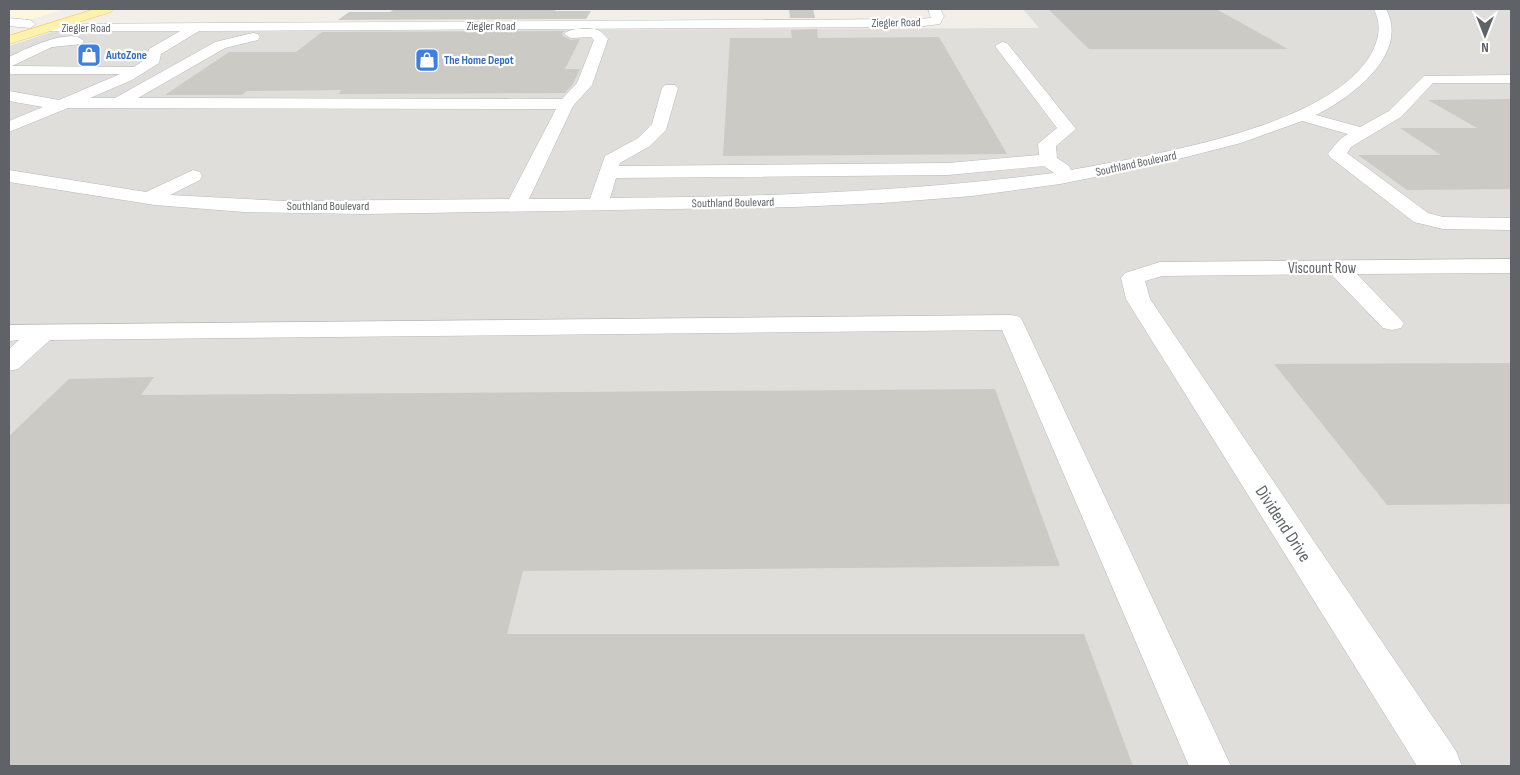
<svg xmlns="http://www.w3.org/2000/svg" width="1520" height="775" viewBox="0 0 1520 775" font-family="'Sofia Sans Condensed',sans-serif">
  <style>
    .commercial { fill: #fef7e0 }
    .industrial { fill: #e0deda }
    .building { fill: #cccac5 }
    .lines { fill: none; stroke-linecap: round; stroke-linejoin: round }
    .minor-casing { stroke: #b5b8bc; stroke-width: 1 }
    .major-casing { stroke: #f2c960; stroke-width: 1 }
    .minor { fill: #fff; fill-rule: evenodd }
    .major { fill: #fff2af; fill-rule: evenodd }
    .labels { text-anchor: middle; dominant-baseline: central; stroke-width: 4.5; stroke-linejoin: round; paint-order: stroke }
    .far-street-label { font-size: 12px; fill: #5f6368; stroke: #fff }
    .far-shop-label { font-size: 12px; font-weight: bold; fill: #366cbe; stroke: #fff; text-anchor: start }
    .street-label { font-size: 15px; fill: #5f6368; stroke: #fff }
    .near-street-label { font-size: 18px; fill: #5f6368; stroke: #fff }
  </style>
  <rect width="100%" height="100%" fill="#f1efe8"/>
  <!-- commercial -->
  <path class="commercial" d="M9,9h56l-56,17z"/>
  <!-- industrial -->
  <path class="industrial" d="M1023,9h488v757h-1502v-720l43,-14 987,-4z"/>
  <!-- building -->
  <path class="building" d="M556,9l-1,2h36l-5,8 -248,1 11,-8h41l3,-2z
    M789,9h24l2,9h-25z
    M1048,9h168l72,40h-199z
    M817,29l1,9 121,-1 68,117 -284,2 7,-118h62l-1,-8z
    M565,31l-3,2 1,3 8,4 9,-1 -15,30h15l-7,15 -8,9 -227,1 4,-4 -95,1 -5,4h-77l64,-43h67l26,-20z
    M1511,99v90l-104,1 -49,-35h83l-41,-27h77l-49,-28z
    M1511,363v141l-124,1 -113,-141z
    M154,377l-13,18 854,-6 65,177 -537,5 -16,63h577l49,132h-1124v-330l60,-57z"/>
  <g class="lines">
    <!-- minor casing -->
    <g class="minor-casing">
      <path id="minor" d="M928,9h12l4,7 -4,8 -24,3 -717,4 -38,23 -2,9 -27,17 -42,18h25l100,-56 38,-9 5,1 2,3 -2,3 -33,8 -87,50 424,1 15,-16 17,-43 -3,-3 -20,1 -7,-4c6,-6 26,-7 34,-4 4,2 7,6 10,9l-16,46 -19,21 -44,93h61l15,-43 33,-18 14,-14 10,-36 3,-3h10l3,3 -12,42 -16,16 -30,17 -1,3 329,-3 91,-8 -1,-11 19,-16 -62,-82 7,-4 5,1 69,86 -20,17 1,12 12,8 2,4c80,-15 255,-42 299,-114 9,-16 12,-30 4,-47h12c24,45 -34,88 -70,106l44,12 29,-16 35,-35 87,-1v8h-78l-32,34 -50,30 -4,6 81,60 15,4 68,1v12l-68,-1 -29,-7 -83,-64 -3,-4c6,-8 11,-15 20,-20l-46,-13 -61,22 -86,22 -95,19 -88,12 -89,7 -89,4 -430,7 -120,-2 -89,-7 -146,-23v-12l137,22 47,-22 7,2 2,4 -2,4 -30,15 114,6 225,-2 47,-90 -488,-1 -59,24v-11l34,-14 -34,-6v-10l50,9 61,-26h-111v-17c14,-7 62,-31 75,-16l-2,3 -30,3 -40,19 122,1 13,-9 2,-9 31,-18h-138l-1,-3 6,-4 869,-5 15,-1zM1044,166l10,7c-148,19 -295,24 -444,25l6,-20 332,-3z
        M9,18l21,2 6,4 -6,4 -21,-2z
        M1511,259v14l-154,1 47,49 -3,5 -9,2 -9,-2 -52,-54 -169,2 -17,5 5,18 306,452 6,15h-45l-291,-467 -5,-21 4,-5 35,-11z
        M1011,315l9,2 3,5 208,444h-42l-187,-436 -952,10 -32,29 -9,2v-22l10,-9 -10,1v-16z"/>
    </g>
    <!-- major casing -->
    <g class="major-casing">
      <path id="major" d="M95,9h18l-2,3 -102,32v-8z"/>
    </g>
    <!-- minor -->
    <use href="#minor" class="minor"/>
    <!-- major -->
    <use href="#major" class="major"/>
  </g>
  <!-- icons -->
  <defs>
    <g id="shop-square" transform="scale(1.25)"><rect x="-9" y="-9" width="18" height="18" rx="4" fill="#3f7fe0" stroke="#fff"/><path d="M-5-2.5h2.3a2.7 3.5 0 0 1 5.4 0H5L5.5 6h-11ZM-1.5-2.5h3a1.5 2.3 0 0 0-3 0Z" fill="#fff"/></g>
  </defs>
  <g fill-rule="evenodd">
    <use href="#shop-square" x="89" y="55"/>
    <use href="#shop-square" x="427" y="60"/>
  </g>
  <g class="labels">
    <!-- far-street labels -->
    <g class="far-street-label">
      <text transform="translate(896 23) rotate(-1)">Ziegler Road</text>
      <text x="491" y="26">Ziegler Road</text>
      <text x="86" y="28">Ziegler Road</text>
      <text transform="translate(1136 164) rotate(-12)">Southland Boulevard</text>
      <text transform="translate(733 203) rotate(-1)">Southland Boulevard</text>
      <text x="328" y="206">Southland Boulevard</text>
    </g>
    <!-- far-shop labels -->
    <g class="far-shop-label">
      <text x="106" y="55">AutoZone</text>
      <text x="444" y="60">The Home Depot</text>
    </g>
    <!-- street labels -->
    <g class="street-label">
      <text x="1322" y="268">Viscount Row</text>
    </g>
    <!-- near-street labels -->
    <g class="near-street-label">
      <text transform="translate(1283 524) rotate(57)">Dividend Drive</text>
    </g>
  </g>
  <!-- border -->
  <rect width="1520" height="775" fill="none" stroke="#5f6368" stroke-width="20"/>
  <!-- north arrow -->
  <g transform="translate(1485 35) rotate(180)" stroke="#ffffff" stroke-width="4" paint-order="stroke">
  <path d="M0-4L9 19L0 12L-9 19Z" fill="#5f6368"/>
  <text y="-8" font-size="14" font-weight="bold" text-anchor="middle" fill="#5f6368">N</text>
  </g>
</svg>
